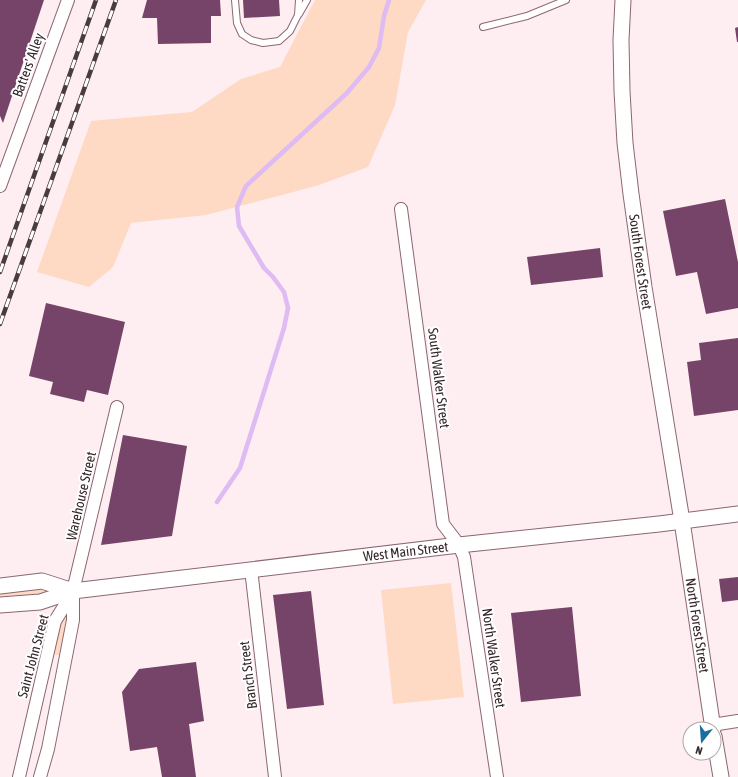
<svg xmlns="http://www.w3.org/2000/svg" width="738" height="777" viewBox="0 0 738 777" font-family="'Asap Condensed',sans-serif">
  <style>
    .green { fill: #fed9c4 }
    .lines { fill: none; stroke-linecap: round; stroke-linejoin: round }
    .stream { stroke: #debbf2; stroke-width: 4.5 }
    .building { fill: #764468 }
    .service-casing { stroke: #8b6770; stroke-width: 8 }
    .minor-casing { stroke: #8b6770; stroke-width: 14 }
    .tertiary-casing { stroke: #8b6770; stroke-width: 17 }
    .service { stroke: #fff; stroke-width: 6 }
    .minor { stroke: #fff; stroke-width: 12 }
    .tertiary { stroke: #fff; stroke-width: 15 }
    .rail-casing { stroke: #4a3b3f; stroke-width: 4.5 }
    .rail { stroke: #fff; stroke-width: 3; stroke-dasharray: 9; stroke-linecap: butt }
    .labels { text-anchor: middle; dominant-baseline: central; stroke-width: 4; stroke-linejoin: round; paint-order: stroke }
    .street-label { font-size: 14px; fill: #35262a; stroke: #fff }
  </style>
  <rect width="100%" height="100%" fill="#feedf1"/>
  <!-- green -->
  <path class="green" d="M315,0h111l-18,32 -13,73 -27,62 -52,19 -110,29 -75,8 -18,44 -24,20 -52,-15 54,-151 101,-9 49,-33 39,-12z
    M451,583l13,114 -71,7 -12,-114z
    M41,588l5,2 -2,5 -44,5v-8z
    M63,616l4,3 -7,36h-5l-1,-3 6,-31z"/>
  <g class="lines">
    <!-- stream -->
    <path class="stream" d="M217,502l23,-34 44,-140 4,-20 -4,-16 -11,-15 -9,-9 -25,-42 -2,-19 9,-21 101,-93 22,-26 10,-19 5,-32 5,-16"/>
  </g>
  <!-- building -->
  <path class="building" d="M0,0h44l-41,123 -3,-7z
    M147,0h73l1,16h-10v27l-53,1 -1,-26h-15z
    M243,0h36l1,16 -36,2z
    M738,27v15h-1l-2,-14z
    M725,199l13,63v46l-32,6 -9,-42 -21,4 -13,-65z
    M600,248l3,29 -72,8 -4,-28z
    M46,303l79,19 -17,73 -21,-5 -3,12 -34,-8 3,-12 -24,-6z
    M738,338v72l-44,6 -7,-54 14,-2 -2,-17z
    M123,435l64,11 -15,90 -71,9z
    M738,577v23l-16,2 -3,-23z
    M311,591l13,114 -37,4 -14,-114z
    M572,607l9,89 -60,6 -10,-89z
    M196,662l8,59 -15,3 7,53h-34l-5,-30 -27,4 -8,-59 17,-23z"/>
  <g class="lines">
    <!-- service casing -->
    <g class="service-casing">
      <path id="service" d="M235,0l2,23 5,11 9,6 12,3 16,-2 11,-10 8,-16 1,-15
        M299,14l8,-14
        M483,27l44,-11 39,-16"/>
    </g>
    <!-- minor casing -->
    <g class="minor-casing">
      <path id="minor" d="M0,186l68,-186
        M401,209l42,315 16,21 5,12 33,220
        M251,569l24,208
        M712,725l26,-4
        M19,777l36,-156 18,-29
        M40,777l8,-28 25,-129v-29l44,-184"/>
    </g>
    <!-- tertiary casing -->
    <g class="tertiary-casing">
      <g id="tertiary">
        <path id="s1" d="M623,0l-2,40 1,51 3,52 6,51 13,93 38,234 31,208"/>
        <path d="M0,586l42,-5 31,10"/>
        <path id="s2" d="M0,605l40,-3 33,-11 386,-46 200,-21 79,-10"/>
        <path d="M714,736l7,41"/>
      </g>
    </g>
    <!-- service -->
    <use href="#service" class="service"/>
    <!-- minor -->
    <use href="#minor" class="minor"/>
    <!-- tertiary -->
    <use href="#tertiary" class="tertiary"/>
    <!-- rail casing -->
    <g class="rail-casing">
      <path id="rail" d="M0,272l96,-272
        M0,324l116,-324"/>
    </g>
    <!-- rail -->
    <use href="#rail" class="rail"/>
  </g>
  <g class="labels">
    <!-- street labels -->
    <g class="street-label">
      <text transform="translate(28 65) rotate(-70)">Batters' Alley</text>
      <text stroke="none"><textPath href="#s1" startOffset="263">South Forest Street</textPath></text>
      <text transform="translate(439 378) rotate(83)">South Walker Street</text>
      <text transform="translate(81 496) rotate(-77)">Warehouse Street</text>
      <text stroke="none"><textPath href="#s2" startOffset="410">West Main Street</textPath></text>
      <text stroke="none"><textPath href="#s1" startOffset="631">North Forest Street</textPath></text>
      <text transform="translate(33 656) rotate(-75)">Saint John Street</text>
      <text transform="translate(494 658) rotate(82)">North Walker Street</text>
      <text transform="translate(248 675) rotate(-97)">Branch Street</text>
    </g>
  </g>
  <!-- north arrow -->
  <g transform="translate(702 741) rotate(197)"><circle r="19" fill="#ffffff" stroke="#aea8aa"/>
  <path d="M0-3L7 15L0 10L-7 15Z" fill="#186f9f"/>
  <text y="-6" font-size="11" font-weight="bold" text-anchor="middle" fill="#35262a">N</text>
  </g>
</svg>
